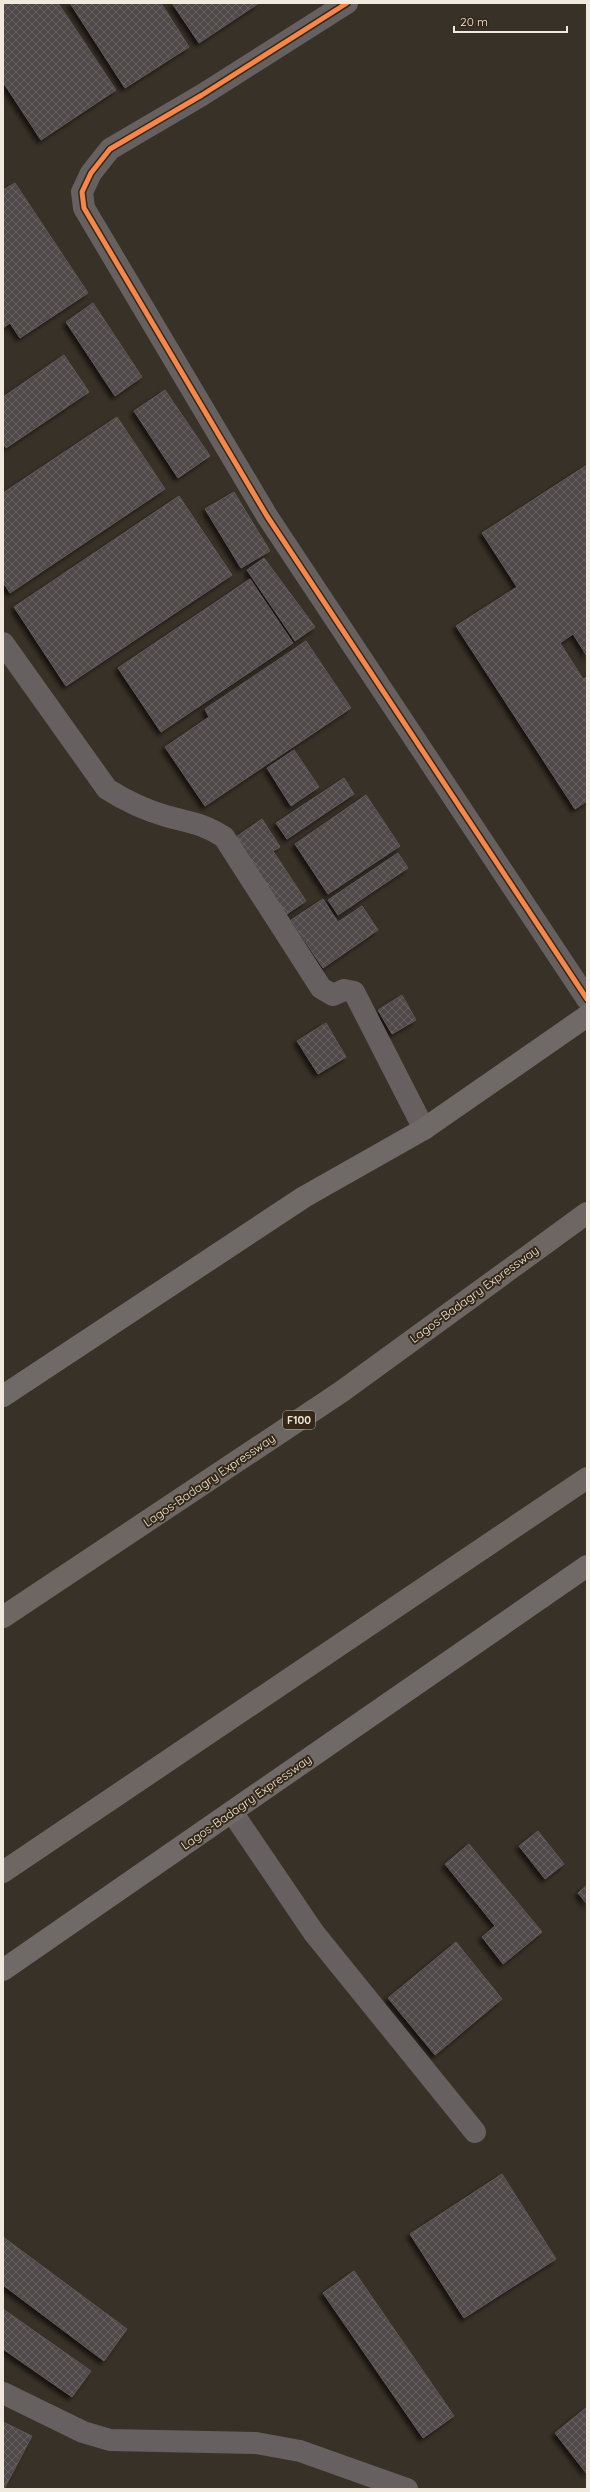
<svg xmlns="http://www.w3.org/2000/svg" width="590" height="2492" viewBox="0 0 590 2492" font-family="Quicksand,sans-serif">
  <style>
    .building { fill: url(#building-cross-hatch); stroke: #5e5857; filter: url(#shadow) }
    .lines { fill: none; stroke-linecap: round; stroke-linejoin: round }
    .minor { stroke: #666160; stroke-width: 22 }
    .major { stroke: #6f6967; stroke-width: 22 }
    .highway { stroke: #6d6662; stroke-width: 22 }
    .cycleway-casing { stroke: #352816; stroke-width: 8 }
    .cycleway { stroke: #f5874c; stroke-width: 5 }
    .labels { text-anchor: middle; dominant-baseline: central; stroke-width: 4; stroke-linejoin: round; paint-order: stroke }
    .shield { fill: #352816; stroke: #b9afa2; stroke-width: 1 }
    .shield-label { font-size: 11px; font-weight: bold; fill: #f2e9de }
    .street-label { font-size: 12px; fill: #f2e9de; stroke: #352816 }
  </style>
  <defs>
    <pattern id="building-cross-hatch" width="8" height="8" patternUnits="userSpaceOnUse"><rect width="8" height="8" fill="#4f484a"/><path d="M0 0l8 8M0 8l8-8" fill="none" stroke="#696264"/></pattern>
    <filter id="shadow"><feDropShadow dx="-3.5" dy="3.5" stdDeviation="2" flood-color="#0009"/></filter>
  </defs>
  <rect width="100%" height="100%" fill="#383127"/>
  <!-- building -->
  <path class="building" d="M3,3h55l58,87 -75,50 -38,-58z
    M70,3h91l28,44 -64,41z
    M172,3h87l-60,40z
    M15,183l73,110 -68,45 -10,-15 -7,5v-138z
    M93,303l49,74 -27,19 -49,-74z
    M64,355l25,37 -83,56 -3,-5v-46z
    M165,390l45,66 -32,22 -44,-67z
    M117,417l48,72 -155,104 -7,-11v-89z
    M587,465v191l-14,-22 -13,9 23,36 4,-2v124l-12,8 -119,-183 61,-39 -35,-54z
    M234,492l36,59 -29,17 -36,-59z
    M179,496l53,79 -166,111 -52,-79z
    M264,558l51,69 -20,14 -48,-71z
    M250,579l43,64 -132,89 -43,-64z
    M306,641l45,67 -146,98 -40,-59 44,-30 -4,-8z
    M294,750l25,37 -28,19 -24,-38z
    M344,778l10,16 -67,45 -11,-16z
    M366,795l34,51 -72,48 -33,-50z
    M262,819l18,28 -7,4 33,50 -22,15 -51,-77z
    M398,853l10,15 -70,47 -10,-15z
    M323,899l15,23 24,-16 16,24 -55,38 -32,-48z
    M402,995l14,25 -24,14 -14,-24z
    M326,1023l20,34 -28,17 -21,-33z
    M538,1831l26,33 -19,15 -26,-33z
    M469,1844l73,88 -39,32 -21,-27 13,-11 -50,-62z
    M587,1885v19l-9,-11z
    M456,1942l46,57 -67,56 -47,-57z
    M502,2174l54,85 -92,59 -54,-84z
    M3,2237l124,92 -23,32 -101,-76z
    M354,2271l100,145 -31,22 -100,-145z
    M3,2309l88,62 -19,26 -69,-48z
    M587,2407v67l-32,-41z
    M3,2422l29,14 -28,53h-1z"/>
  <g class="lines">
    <!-- minor -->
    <path class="minor" d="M347,3l-145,92 -92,54 -19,24 -9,19 2,16 183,308 320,483
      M3,643l104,146c19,12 38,21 59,27 25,7 36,7 58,21l97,151 12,7 11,-5 10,2 70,137
      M232,1812l82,121 161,199
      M3,2393l80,39 27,8 146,3 44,8 107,38"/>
    <!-- major -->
    <path class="major" d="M3,1396l301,-199 120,-68 163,-113
      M3,1970l584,-404"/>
    <!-- highway -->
    <path class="highway" d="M3,1617l338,-225 246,-179
      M3,1872l584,-394"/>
    <!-- cycleway casing -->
    <g class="cycleway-casing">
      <path id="cycleway" d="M347,3l-145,92 -92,54 -19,24 -9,19 2,16 183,308 320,483"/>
    </g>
    <!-- cycleway -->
    <use href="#cycleway" class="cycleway"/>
  </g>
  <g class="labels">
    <!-- shield labels -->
    <rect class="shield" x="283" y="1411" width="32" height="18" rx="3"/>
    <g class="shield-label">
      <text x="299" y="1420">F100</text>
    </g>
    <!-- street labels -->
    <g class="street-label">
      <text transform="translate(474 1294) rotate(-36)">Lagos-Badagry Expressway</text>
      <text transform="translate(209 1480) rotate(-34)">Lagos-Badagry Expressway</text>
      <text transform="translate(246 1802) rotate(-35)">Lagos-Badagry Expressway</text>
    </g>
  </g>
  <!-- border -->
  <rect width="590" height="2492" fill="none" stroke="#f2e9de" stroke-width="8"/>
  <!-- scale -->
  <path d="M454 26v6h113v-6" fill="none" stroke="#f2e9de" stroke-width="2"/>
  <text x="460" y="26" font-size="12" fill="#f2e9de" stroke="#352816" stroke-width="3" paint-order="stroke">20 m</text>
</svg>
